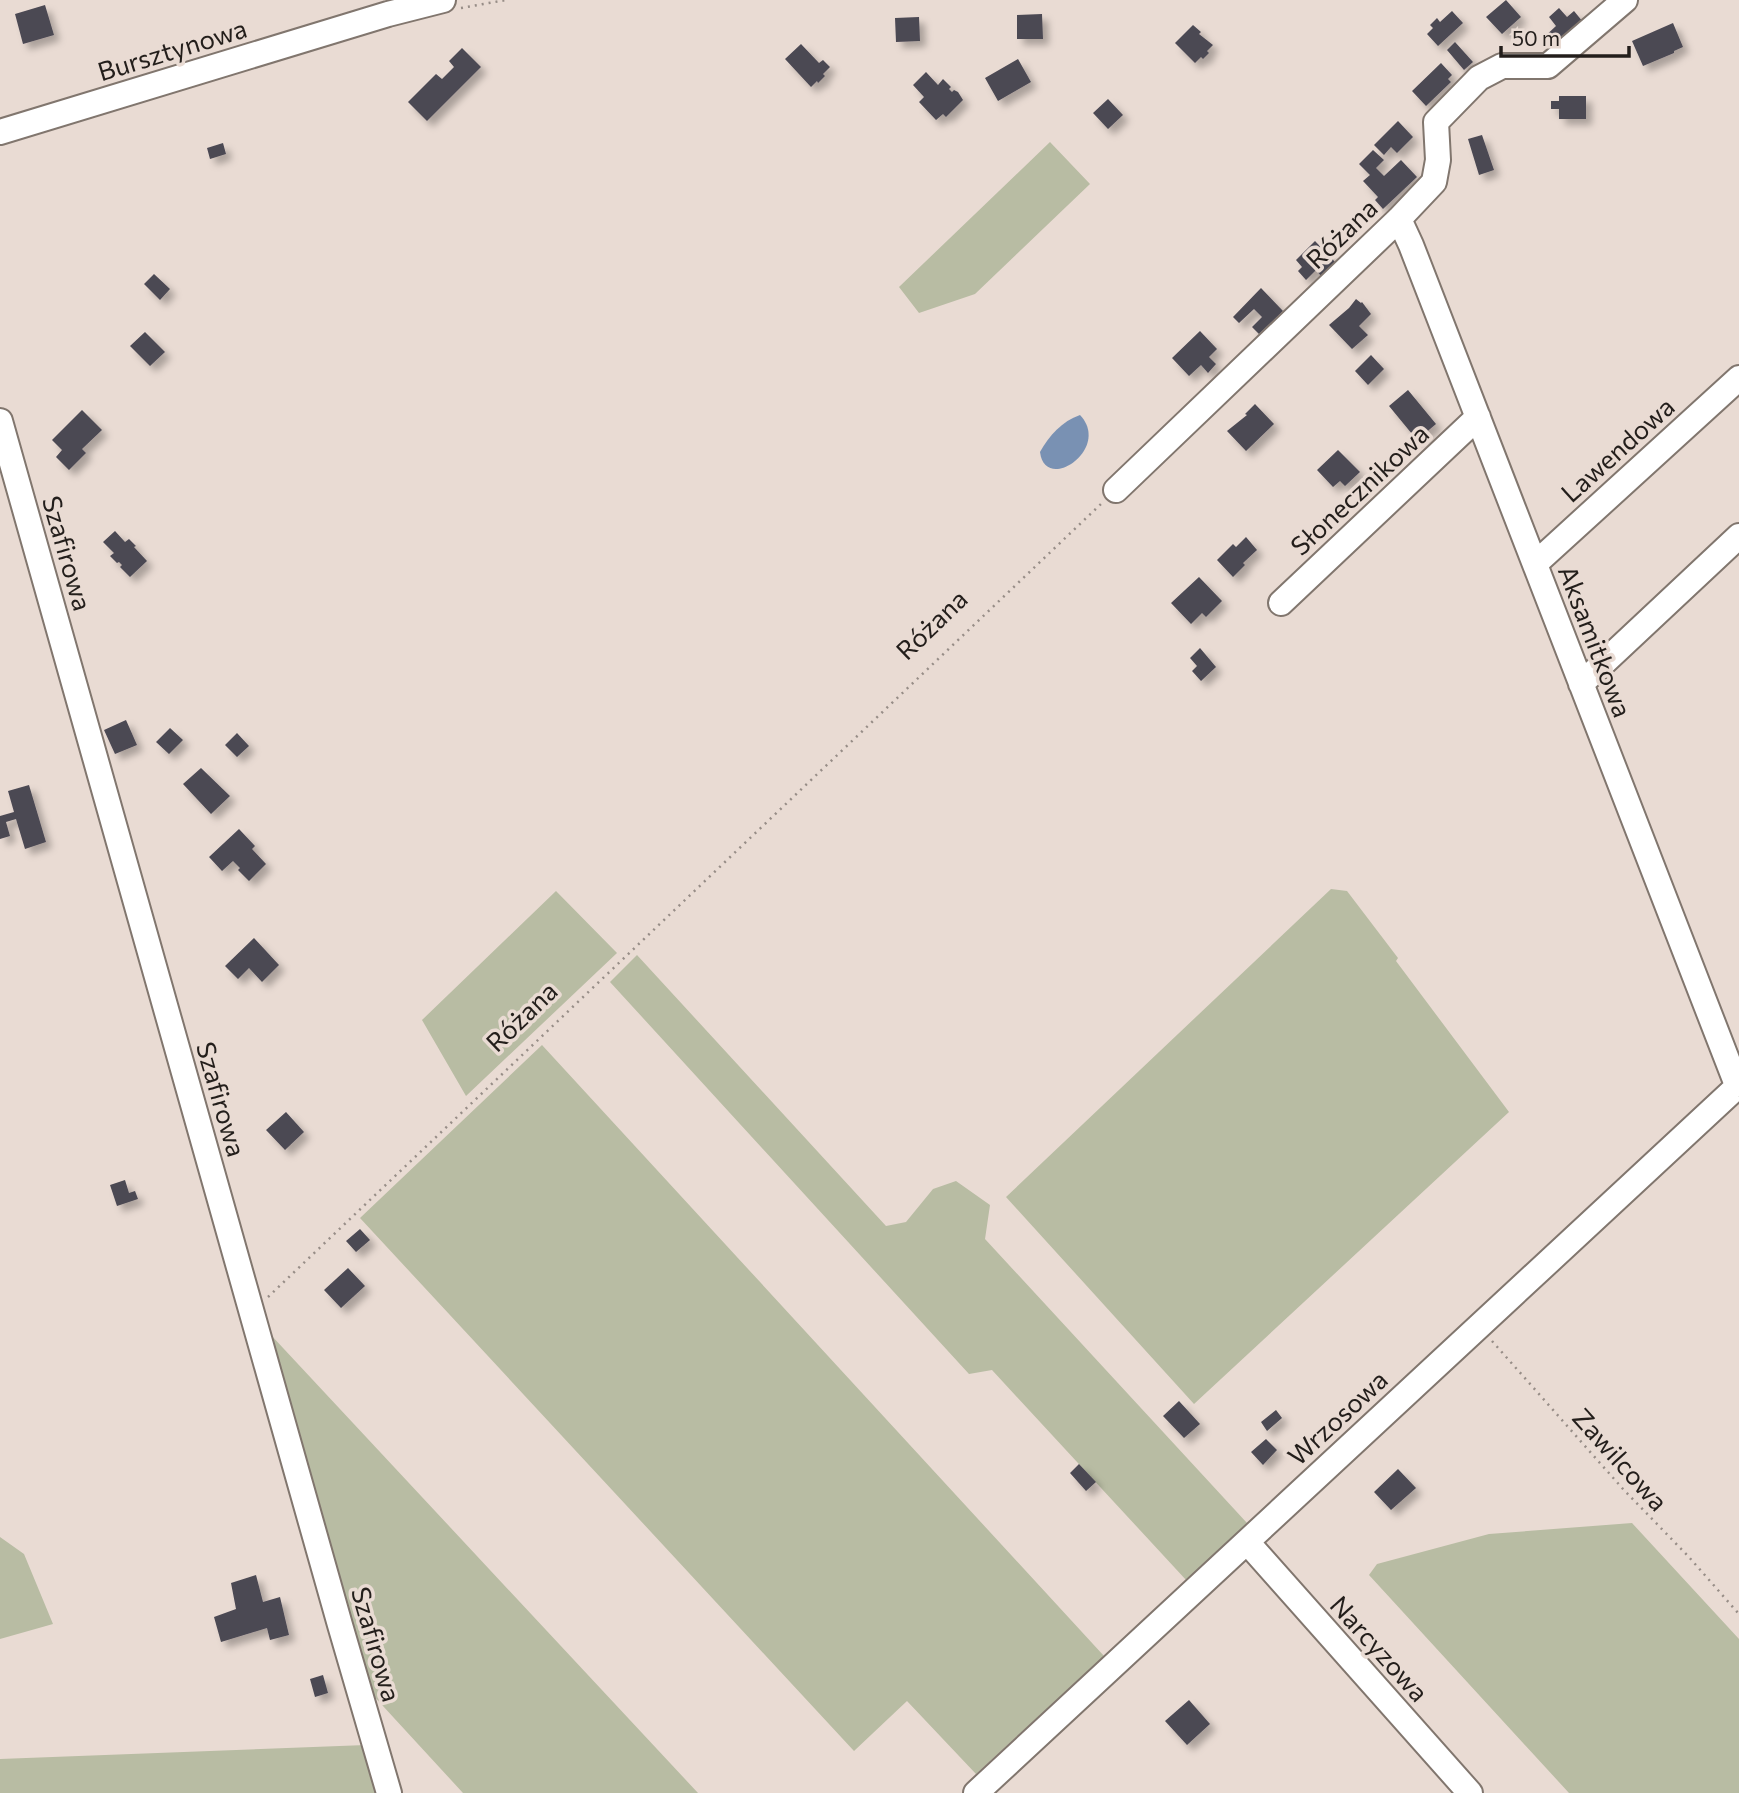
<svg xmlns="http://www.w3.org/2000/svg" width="1739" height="1793" viewBox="0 0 1739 1793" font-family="Commissioner,sans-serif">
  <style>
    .green { fill: #b8bca3 }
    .water { fill: #7991b3 }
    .building { fill: #4b4853; filter: url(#shadow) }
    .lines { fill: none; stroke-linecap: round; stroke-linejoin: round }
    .minor-casing { stroke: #81766e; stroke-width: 28 }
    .path { stroke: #978d87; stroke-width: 2.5; stroke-dasharray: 2 5; stroke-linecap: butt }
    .minor { stroke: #fff; stroke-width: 24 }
    .labels { text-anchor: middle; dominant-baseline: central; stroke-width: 7; stroke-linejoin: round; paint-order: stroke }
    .street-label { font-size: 26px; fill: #231e1b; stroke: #e9dbd3 }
  </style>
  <defs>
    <filter id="shadow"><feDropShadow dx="6" dy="6" stdDeviation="3.5" flood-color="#0004"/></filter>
  </defs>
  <rect width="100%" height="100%" fill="#e9dbd3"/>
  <!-- green -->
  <path class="green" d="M1050,142l40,42 -115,110 -56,19 -20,-26z
    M1331,889l16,2 51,67 -2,3 113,151 -315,292 -188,-207z
    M556,891l61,62 -151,143 -44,-76z
    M637,955l249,271 20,-4 27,-33 23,-8 34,24 -5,34 262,284 -60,58 -195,-211 -23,4 -359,-392z
    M542,1045l562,611 -128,118 -69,-73 -53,50 -494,-533z
    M270,1334l428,459h-235l-92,-100z
    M1632,1523l107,116v154h-170l-200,-218 8,-11 112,-30z
    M0,1537l24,17 29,70 -53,15z
    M366,1745l14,48h-380v-34z"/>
  <!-- water -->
  <path class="water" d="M1080,415c32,34 -35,79 -40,37 9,-16 22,-31 40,-37z"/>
  <!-- building -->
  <path class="building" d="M1506,0l15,17 -19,17 -16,-17z
    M45,5l9,30 -31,9 -8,-30z
    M1559,8l8,9 7,-6 9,11 -31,28 -10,-11 14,-13 -7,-9z
    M1452,11l11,12 -25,23 -11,-12 6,-6 -3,-3 7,-7 3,4z
    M1042,14l1,25h-26v-24z
    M919,17l1,24 -24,1 -1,-24z
    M1673,23l10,24 -9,4v2l-31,13 -11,-25z
    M1193,25l8,7 -2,2 14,11 -6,6 2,2 -6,6 -2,-2 -6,6 -20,-20z
    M1455,42l18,20 -9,8 -17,-20z
    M801,44l18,19 4,-3 7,7 -7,7 2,2 -7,7 -1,-2 -6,6 -26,-28z
    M462,48l19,19 -54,54 -19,-19 28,-28 6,5 12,-12 -5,-6z
    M1018,59l13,23 -33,19 -13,-23z
    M1441,63l11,12 -4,4 3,3 -25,24 -14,-15z
    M926,72l12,13 5,-6 8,8 -2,2 3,3 2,-2 4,2 5,8 -17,17 -3,-3 -7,6 -17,-18 5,-5 -11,-12z
    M1559,96h27v23h-27v-10h-8v-8h8z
    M1108,99l15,16 -15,14 -15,-16z
    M1398,121l15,16 -16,16 -6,-6 -7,8 -10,-10z
    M1482,135l12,35 -15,5 -11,-36z
    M223,143l3,11 -16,5 -3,-11z
    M1373,150l11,10 -8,8 8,8 17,-16 16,17 -34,32 -8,-9 3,-3 -15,-16 7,-6 -11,-11z
    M1315,241l20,21 -14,14 -5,-6 -10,10 -8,-9 4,-4 -6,-7z
    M154,274l16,15 -10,11 -16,-16z
    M1261,288l22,23 -24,23 -7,-7 10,-10 -8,-8 -15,14 -6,-6z
    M1356,299l5,4 1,-1 9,12 -12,12 9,9 -16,14 -23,-24 20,-17z
    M1200,331l17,18 -8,8 7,7 -8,9 -7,-8 -12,11 -17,-18z
    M145,332l20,20 -15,14 -20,-20z
    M1371,355l13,14 -16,16 -13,-14z
    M1408,390l28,34 -19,16 -28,-34z
    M1255,404l19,20 -28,27 -19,-20 20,-16 -2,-1z
    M82,410l20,20 -20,19 4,4 -17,17 -13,-13 6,-7 -10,-10z
    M1338,450l22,22 -15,14 -5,-5 -7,6 -16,-17z
    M115,531l10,11 4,-3 7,7 -2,1 13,14 -17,16 -10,-10 2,-2 -3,-3 -2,1 -7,-7 4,-3 -11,-11z
    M1246,537l11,13 -14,13 2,2 -12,12 -16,-17 16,-16 3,3z
    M1199,577l23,24 -16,16 -4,-4 -11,11 -20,-21z
    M1200,648l16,19 -15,14 -9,-10 5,-5 -7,-8z
    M126,720l11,25 -22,9 -11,-24z
    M170,728l13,12 -14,14 -13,-12z
    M237,733l12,13 -12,11 -12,-12z
    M201,768l29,28 -19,18 -28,-30z
    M29,785l17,57 -21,7 -9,-30 -10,3 4,14 -10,3v-23l14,-4 -6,-21z
    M239,829l16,17 -3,3 14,15 -17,17 -11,-11 2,-2 -7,-7 -11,10 -13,-14z
    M254,938l25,27 -17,17 -13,-14 -11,11 -13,-13z
    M286,1112l18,20 -19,18 -19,-20z
    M125,1180l4,13 6,-2 3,8 -21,7 -7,-21z
    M360,1229l10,11 -14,12 -10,-11z
    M348,1268l17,18 -24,22 -17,-18z
    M1179,1401l21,23 -16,14 -21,-22z
    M1276,1410l6,8 -15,13 -6,-9z
    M1266,1439l11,11 -14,15 -12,-13z
    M1079,1464l17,18 -10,9 -16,-18z
    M1398,1469l18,19 -25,22 -17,-18z
    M256,1575l7,27 17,-5 9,38 -19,5 -3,-12 -46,14 -7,-25 22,-8 -5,-26z
    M323,1675l5,18 -13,4 -5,-18z
    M1189,1700l21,24 -23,21 -22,-24z"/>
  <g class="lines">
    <!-- minor casing -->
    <g class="minor-casing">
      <path id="minor" d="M0,132l388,-118 55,-14
        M1399,219l12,26 326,840
        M0,421l340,1204 49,168
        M1116,490l283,-271 35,-37 4,-22 -2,-38 43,-44 23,-12h46l77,-66
        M1535,564l204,-186
        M1281,603l197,-186
        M1581,684l158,-148
        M1247,1542l223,251
        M976,1793l763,-708"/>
    </g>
    <!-- path -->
    <path class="path" d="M461,8l45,-8
      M268,1297l834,-794
      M1492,1341l131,148 65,67 51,58"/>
    <!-- minor -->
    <use href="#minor" class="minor"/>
  </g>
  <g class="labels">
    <!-- street labels -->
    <g class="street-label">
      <text transform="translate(172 49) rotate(-17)">Bursztynowa</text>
      <text transform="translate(1341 233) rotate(-44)">Różana</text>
      <text transform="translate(1617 449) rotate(-42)">Lawendowa</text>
      <text transform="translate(1359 489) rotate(-43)">Słonecznikowa</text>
      <text transform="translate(68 553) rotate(74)">Szafirowa</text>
      <text transform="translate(931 624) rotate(-44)">Różana</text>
      <text transform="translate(1596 641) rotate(69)">Aksamitkowa</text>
      <text transform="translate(521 1016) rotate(-44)">Różana</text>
      <text transform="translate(222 1099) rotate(74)">Szafirowa</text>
      <text transform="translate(1337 1417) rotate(-43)">Wrzosowa</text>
      <text transform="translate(1621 1459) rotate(48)">Zawilcowa</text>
      <text transform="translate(377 1644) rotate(74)">Szafirowa</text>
      <text transform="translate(1380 1648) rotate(48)">Narcyzowa</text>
    </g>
  </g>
  <!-- scale -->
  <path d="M1501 46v10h128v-10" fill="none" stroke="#231e1b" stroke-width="3.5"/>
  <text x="1512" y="46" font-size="21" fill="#231e1b" stroke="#e9dbd3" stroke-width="5" paint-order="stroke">50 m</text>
</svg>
